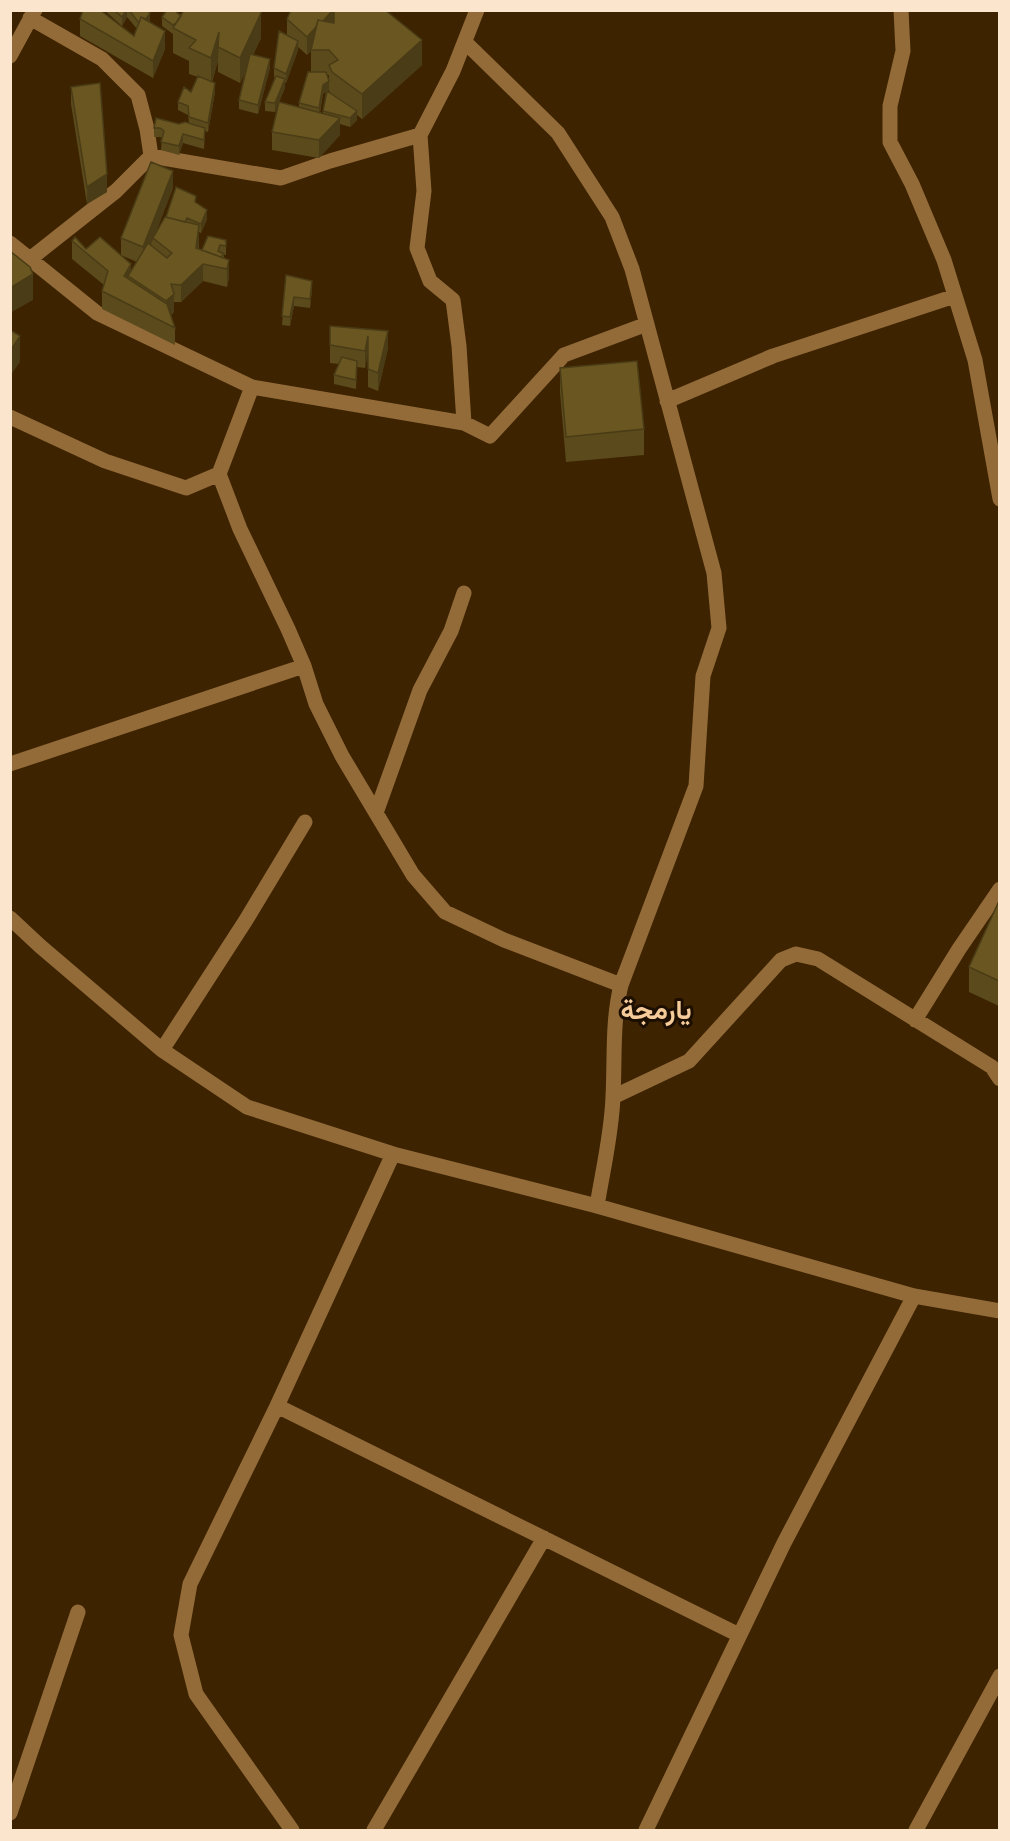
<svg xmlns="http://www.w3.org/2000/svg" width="1010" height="1841" viewBox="0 0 1010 1841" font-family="Ubuntu,Vazirmatn,sans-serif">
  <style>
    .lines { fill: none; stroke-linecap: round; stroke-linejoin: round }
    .minor { stroke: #936b39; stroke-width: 15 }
    .wall { fill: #5a4a1c; fill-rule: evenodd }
    .shaded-wall { fill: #4a3c16 }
    .building { fill: #695620; stroke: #4a3c16; stroke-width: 1.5 }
    .labels { text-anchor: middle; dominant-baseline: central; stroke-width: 6; stroke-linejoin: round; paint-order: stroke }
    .district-label { font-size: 27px; font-weight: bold; fill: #f6cb9a; stroke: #1d0f00 }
  </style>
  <rect width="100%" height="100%" fill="#3d2300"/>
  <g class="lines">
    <!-- minor -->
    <path class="minor" d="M901,10l2,41 -13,55v36l22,42 32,76 31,100 25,139
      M465,42l93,91 54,84 20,52 82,304 5,55 -16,48 -7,110 -75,199c-9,37 -6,73 -8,111 -1,36 -10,73 -16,110
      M10,56l25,-46
      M151,156l130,22 49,-17 90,-26
      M10,243l87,70 155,74 212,36 -5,-77 -6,-46 -23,-19 -13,-33 7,-57 -4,-56 33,-64 24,-61
      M30,259l86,-68 35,-35 -4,-27 -9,-34 -36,-36 -72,-41
      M252,387l-33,87 21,55 48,100 16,37 12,38 26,52 71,119 32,37 59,28 117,45
      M667,401l106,-45 182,-60
      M10,417l95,44 81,27 33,-14
      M464,423l26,13 74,-81 83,-31
      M10,764l294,-98
      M376,813l44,-123 31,-59 13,-38
      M10,918l30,28 122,104 85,57 146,47 204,52 317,90 86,15
      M915,1020l44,-71 41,-60
      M162,1050l84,-130 59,-98
      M613,1097l76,-36 92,-101 15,-6 22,5 174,108 8,12
      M277,1406l462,229
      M10,1813l68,-201
      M292,1830l-96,-136 -15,-59 9,-51 87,-178 116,-252
      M374,1830l170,-292
      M646,1830l138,-287 130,-247
      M916,1830l84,-154"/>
  </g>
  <!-- wall -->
  <path class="wall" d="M104,10h43l3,12 15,27 -12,29 -73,-42v-17l54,17 3,-7 -10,-12 -5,9z
    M181,16l80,22 -8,17 17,13 -12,46 -19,-5v-9l8,-31 -7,14 -22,-11v-11l-6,21 3,10 -7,40 -3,-1 -1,18 -21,-6 -4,12 -18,-5 1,-12 -2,-1h-6v-9l35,-5 -1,-8 -10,-5v-8l13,-10 7,-15 -9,-3v-13l-16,-8v-19l-11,-8v-9z
    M287,19l135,46 -60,54 -5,-4v5l-7,7 -10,-3v11l-21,23 -47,-8v-18l6,-27 -3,7 -10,-1v-9l10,-24 -1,-1v-9l13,-33zM298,47l9,8 4,-4v21l-12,31v4l-20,-5 6,-14v-6l1,1 12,-33zM327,75h2v15l1,3 -3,-1 2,-2zM326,92l-3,19v2h-3l3,-19z
    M71,87l36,105 -20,12 -16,-100z
    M173,188l-19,49 42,-34 11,16 -6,14 -2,-1v17l3,1 24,-10v15h-2v3l5,19 -2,10 -24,-6 -22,21h-7v10l-3,3 4,13v17l-73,-36v-18l2,-6 -32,-26v-18l14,8 35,6v-17zM123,256l14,6 -6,9z
    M286,275l26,14 -2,19 -16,-2 -4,20 -8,-1z
    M330,326l58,22 -10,43 -10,-4v-34l-3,15 -8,-1 -1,22 -22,-5v-9l5,-11 -9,-1z
    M560,368l84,61v26l-78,7 -6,-69z
    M999,901v105l-30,-14v-25z"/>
  <!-- shaded-wall -->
  <path class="shaded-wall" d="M126,10h1v7l-5,9v-9z
    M333,10h17l-43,45v-18z
    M150,13v9l-9,3z
    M261,13v25l-21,45v-25z
    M165,31v18l-12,29v-17z
    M219,32l-1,29 -7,22v-25z
    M422,40v25l-60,54v-25z
    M298,41v9l-12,33v-9z
    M270,59v9l-12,46v-9z
    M285,79v9l-10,24v-9z
    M329,81v9l-6,4 -4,23v-9l4,-23z
    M215,83v9l-7,40v-9z
    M357,111v9l-7,7v-9z
    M340,118v17l-21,23v-18z
    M183,134v9l-4,12v-9z
    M173,171v17l-30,77v-18z
    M107,174v18l-20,12v-17z
    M207,210v9l-6,14v-9z
    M199,225v18l-3,22v-17z
    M229,260v17l-2,10v-18z
    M131,264v14l-3,-2v10l-4,-10z
    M203,264v17l-22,21v-17z
    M33,274v26l-23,13v-25z
    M312,281v8l-2,19v-9z
    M174,294v18l-8,7v-18z
    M294,297v9l-4,20v-9z
    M388,331v17l-10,43v-18z
    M20,336v26l-10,14v-25z
    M368,336v17l-3,15v-17z"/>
  <!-- building -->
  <path class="building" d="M83,10h17l34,26 7,-19 24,14 -12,30 -73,-42z
    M114,10h12l-4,7z
    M129,10h18l3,3 -4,6 -5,-2 -2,6z
    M167,10h7l7,6 -4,6 -4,3 -11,-8z
    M184,10h77v3l-21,45 -22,-11 1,-15 -8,26 -22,-10 7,-8 -23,-12z
    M291,10h42l-10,11 -5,-1 -2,7 -9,10 -20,-18z
    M334,10h51l37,30 -60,54 -30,-22 -3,-7 9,-5 -9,-10h-18l7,-30 16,3z
    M279,31l19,10 -12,33 -12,-6z
    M250,54l20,5 -12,46 -19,-5z
    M308,72h18l3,9 -6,4 -4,23 -20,-5z
    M198,76l17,7 -7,40 -19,-6 -1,-11 -10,-4 6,-15 7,5z
    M276,76l9,3 -10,24 -10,-1z
    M100,83l7,91 -20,13 -16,-100z
    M327,91l30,20 -7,7 -27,-7z
    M279,102l61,16 -21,22 -47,-8z
    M156,118l23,6 6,-2 20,6 -1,12 -21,-6 -4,12 -18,-4 3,-11 -4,-3h-6z
    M151,162l22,9 -30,76 -22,-9z
    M176,187l20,9 -1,6 12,8 -6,14 -14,-6 -2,4 -19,-5z
    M165,217l34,8 -3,23 33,12 -2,9 -24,-5 -22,21 -10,-1 3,10 -8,7 -38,-25 20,-33 19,15 5,-5 -19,-15z
    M208,236l18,4v6l-6,-1 -2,6 6,3 -3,3 -19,-7z
    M75,237l11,12 14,-12 31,27 -7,12 43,28 8,24 -73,-37 6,-20 -36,-30z
    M10,251l20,16 3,7 -23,14z
    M286,275l26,6 -2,18 -16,-2 -4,20 -8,-1z
    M330,326l58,5 -10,42 -10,-4v-33l-3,15 -35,-6z
    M10,330l10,6 -10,15z
    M342,357l15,4 -1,19 -22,-5z
    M637,361l7,68 -78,8 -6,-69z
    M999,901v80l-30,-14z"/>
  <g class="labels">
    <!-- district labels -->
    <g class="district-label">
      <text x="656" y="1009">يارمجة</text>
    </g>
  </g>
  <!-- border -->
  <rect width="1010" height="1841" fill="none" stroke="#fbe5cd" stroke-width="24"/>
</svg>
